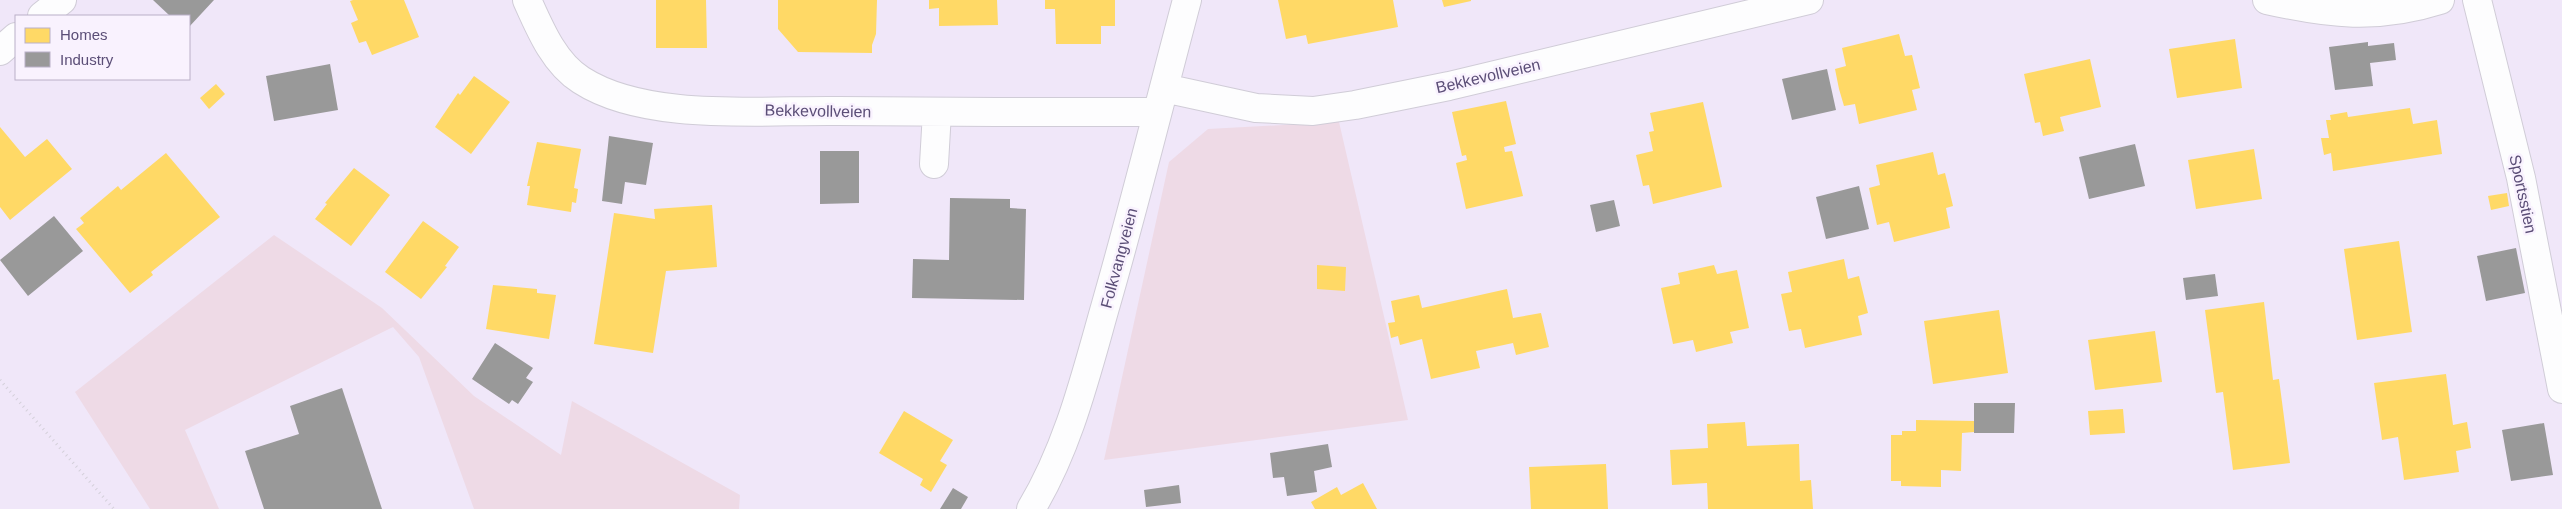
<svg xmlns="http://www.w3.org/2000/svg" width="2562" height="509" viewBox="0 0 2562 509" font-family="Helvetica,sans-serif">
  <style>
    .residential { fill: #f0e7f9; fill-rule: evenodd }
    .green { fill: #eedae6 }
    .homes { fill: #ffd966 }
    .industry { fill: #999 }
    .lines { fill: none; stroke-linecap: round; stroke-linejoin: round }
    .minor-casing { stroke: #d0ccd7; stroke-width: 30 }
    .path { stroke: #d4d0da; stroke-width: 3; stroke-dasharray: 1 4; stroke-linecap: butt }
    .minor { stroke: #fdfdfe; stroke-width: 28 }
    .labels { text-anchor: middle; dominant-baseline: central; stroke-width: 5; stroke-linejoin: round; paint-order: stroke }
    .street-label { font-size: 16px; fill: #5b4e77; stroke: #f9f2fe }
  </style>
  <rect width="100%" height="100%" fill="#f4eff8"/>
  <!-- residential -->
  <path class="residential" d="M0,0h2562v509h-2562zM16,16h173v63h-173z"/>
  <!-- green -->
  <path class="green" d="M1339,122l69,298 -304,40 65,-298 39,-33z
    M274,235l108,73 92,88 87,59 11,-54 168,94 -1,14h-265l-55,-152 -26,-30 -208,103 34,79h-69l-75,-117z"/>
  <!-- homes -->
  <path class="homes" d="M353,0h51l15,37 -47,18 -6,-14 -7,2 -8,-20 7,-3 -8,-19z
    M656,0h50l1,48h-51z
    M778,0h99l-1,34 -4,11v8l-74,-1 -20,-23z
    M929,0h68l1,25 -59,1v-18l-10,1z
    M1045,0h70v26h-14v18h-45l-1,-35h-10z
    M1278,0h115l5,27 -90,17 -2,-9 -20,4z
    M1442,0h29v1l-27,6z
    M1899,34l6,22 7,-1 8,33 -8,2 5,20 -58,14 -4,-20 -11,2 -5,-17 -4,-20 11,-3 -4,-18z
    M2235,39l7,49 -65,10 -8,-49z
    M2090,59l11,48 -41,10 4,14 -21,5 -3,-14 -5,1 -11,-49z
    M474,76l36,26 -39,52 -36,-27 23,-34 2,2z
    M216,84l9,10 -16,15 -9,-11z
    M1506,101l10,43 -12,3 1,5 7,-1 11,45 -57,13 -10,-46 11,-3 -1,-5 -4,1 -10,-44z
    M1703,102l19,85 -69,17 -4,-19 -6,1 -7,-31 17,-4 -4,-19 5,-1 -4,-18z
    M2410,108l3,16 24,-4 5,34 -109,17 -2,-18 -7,2 -3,-17h8l-3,-18h5l-1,-5 17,-3 1,5z
    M0,127l25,30 22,-18 25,30 -62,51 -10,-13z
    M537,142l44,7 -7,39 4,1 -2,14 -4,-1 -1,10 -44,-7 3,-19h-3z
    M2254,149l8,50 -66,10 -8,-49z
    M1933,152l5,23 7,-2 4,16 4,17 -7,2 4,20 -56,14 -5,-20 -12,3 -8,-37 11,-3 -4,-20z
    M166,153l54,64 -69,55 2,3 -23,18 -54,-64 8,-6 -4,-5 38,-32 3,4z
    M354,168l36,27 -39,51 -36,-27 12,-15 -2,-1z
    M2507,193l2,13 -18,4 -3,-14z
    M712,205l5,62 -51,4 -13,82 -59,-9 20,-131 41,6 -1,-10z
    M423,221l36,26 -14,19 2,1 -26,32 -36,-27z
    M2399,241l13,91 -55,8 -13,-91z
    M1844,259l4,20 11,-3 9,37 -10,3 4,19 -57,13 -4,-19 -12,2 -8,-37 11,-2 -4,-20z
    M1317,265l29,2 -1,24 -28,-2z
    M1714,265l3,9 20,-4 12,58 -19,4 3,11 -37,9 -3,-12 -20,4 -12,-56 19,-4 -2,-11z
    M493,285l44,4v4l19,2 -7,44 -63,-10z
    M1507,289l6,29 28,-5 8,34 -33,8 -3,-12 -37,8 4,17 -49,11 -9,-40 -22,6 -2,-9 -7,2 -3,-15 7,-1 -4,-21 28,-6 3,13z
    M2264,302l9,78 6,-1 11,84 -57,7 -10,-78 -7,1 -11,-83z
    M1999,310l9,63 -75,11 -9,-63z
    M2155,331l7,51 -67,8 -7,-50z
    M2446,374l7,51 14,-3 4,26 -15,3 3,21 -55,8 -6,-43 -16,3 -8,-57z
    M2123,409l2,24 -35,2 -2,-24z
    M904,411l49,29 -13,21 7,4 -16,27 -11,-7 3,-6 -44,-26z
    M1916,420l58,1v11l-12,1 -1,38 -20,-1v17l-40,-1v-5h-10v-46h11v-4h14z
    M1745,422l2,24 52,-2 1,37 11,-1 2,29h-105l-1,-26 -35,2 -2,-35 38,-2 -1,-24z
    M1606,464l2,45h-77l-2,-42z
    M1363,483l14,26h-62l-4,-7 26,-15 4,8z"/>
  <!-- industry -->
  <path class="industry" d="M153,0h61l-25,27v-11h-19z
    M2368,42v4l26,-3 2,17 -26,3 3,23 -38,4 -6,-43z
    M330,64l8,46 -64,11 -8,-45z
    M1827,69l9,41 -44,10 -10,-41z
    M609,136l44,7 -7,42 -21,-3 -3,22 -20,-3z
    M2135,144l10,42 -56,13 -10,-42z
    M820,151h39v52l-39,1z
    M1859,186l10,43 -43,10 -10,-42z
    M950,198l60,1v9l16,1 -2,91 -112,-2 1,-39 36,1z
    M1614,200l6,26 -24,6 -6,-27z
    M54,216l29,35 -55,45 -28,-36z
    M2516,248l9,45 -39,8 -9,-45z
    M2215,274l3,22 -32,4 -3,-22z
    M495,343l38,25 -7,10 7,4 -15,22 -6,-4 -3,4 -37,-25z
    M342,388l40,121h-118l-19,-58 54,-17 -9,-28z
    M1974,403h41l-1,30h-40z
    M2544,423l9,52 -42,6 -9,-51z
    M1328,444l4,23 -18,4 3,21 -30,4 -3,-19 -11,1 -3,-25z
    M1179,485l2,18 -35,4 -2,-17z
    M953,488l15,9 -7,12h-21z"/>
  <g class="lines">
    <!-- minor casing -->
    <g class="minor-casing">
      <path id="minor" d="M527,0c13,29 27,63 54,80 65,42 180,30 256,31 107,1 213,1 320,1
        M2267,0c62,14 110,20 173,0
        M2477,0l44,178 41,211
        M42,16l20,-16
        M0,51l16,-14
        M1164,88l92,20 57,3 42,-6 94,-19 360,-86
        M934,164l3,-52
        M1031,509c38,-63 55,-135 75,-205 29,-101 54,-203 81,-304"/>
    </g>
    <!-- path -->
    <path class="path" d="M0,380l114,129"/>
    <!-- minor -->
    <use href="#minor" class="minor"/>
  </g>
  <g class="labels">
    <!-- street labels -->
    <g class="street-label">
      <text transform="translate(1488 76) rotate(-13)">Bekkevollveien</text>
      <text transform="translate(818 111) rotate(1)">Bekkevollveien</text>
      <text transform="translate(2523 194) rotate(78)">Sportsstien</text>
      <text transform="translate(1119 258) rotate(-75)">Folkvangveien</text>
    </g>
  </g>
  <!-- legend -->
  <rect x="15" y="15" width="175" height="65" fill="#f9f2fe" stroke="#bab0c8"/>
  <rect x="25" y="28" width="25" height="15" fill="#ffd966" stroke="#bab0c8"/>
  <text x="60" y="40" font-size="15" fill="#5b4e77">Homes</text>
  <rect x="25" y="52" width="25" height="15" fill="#999999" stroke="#bab0c8"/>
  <text x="60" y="65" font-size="15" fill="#5b4e77">Industry</text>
</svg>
